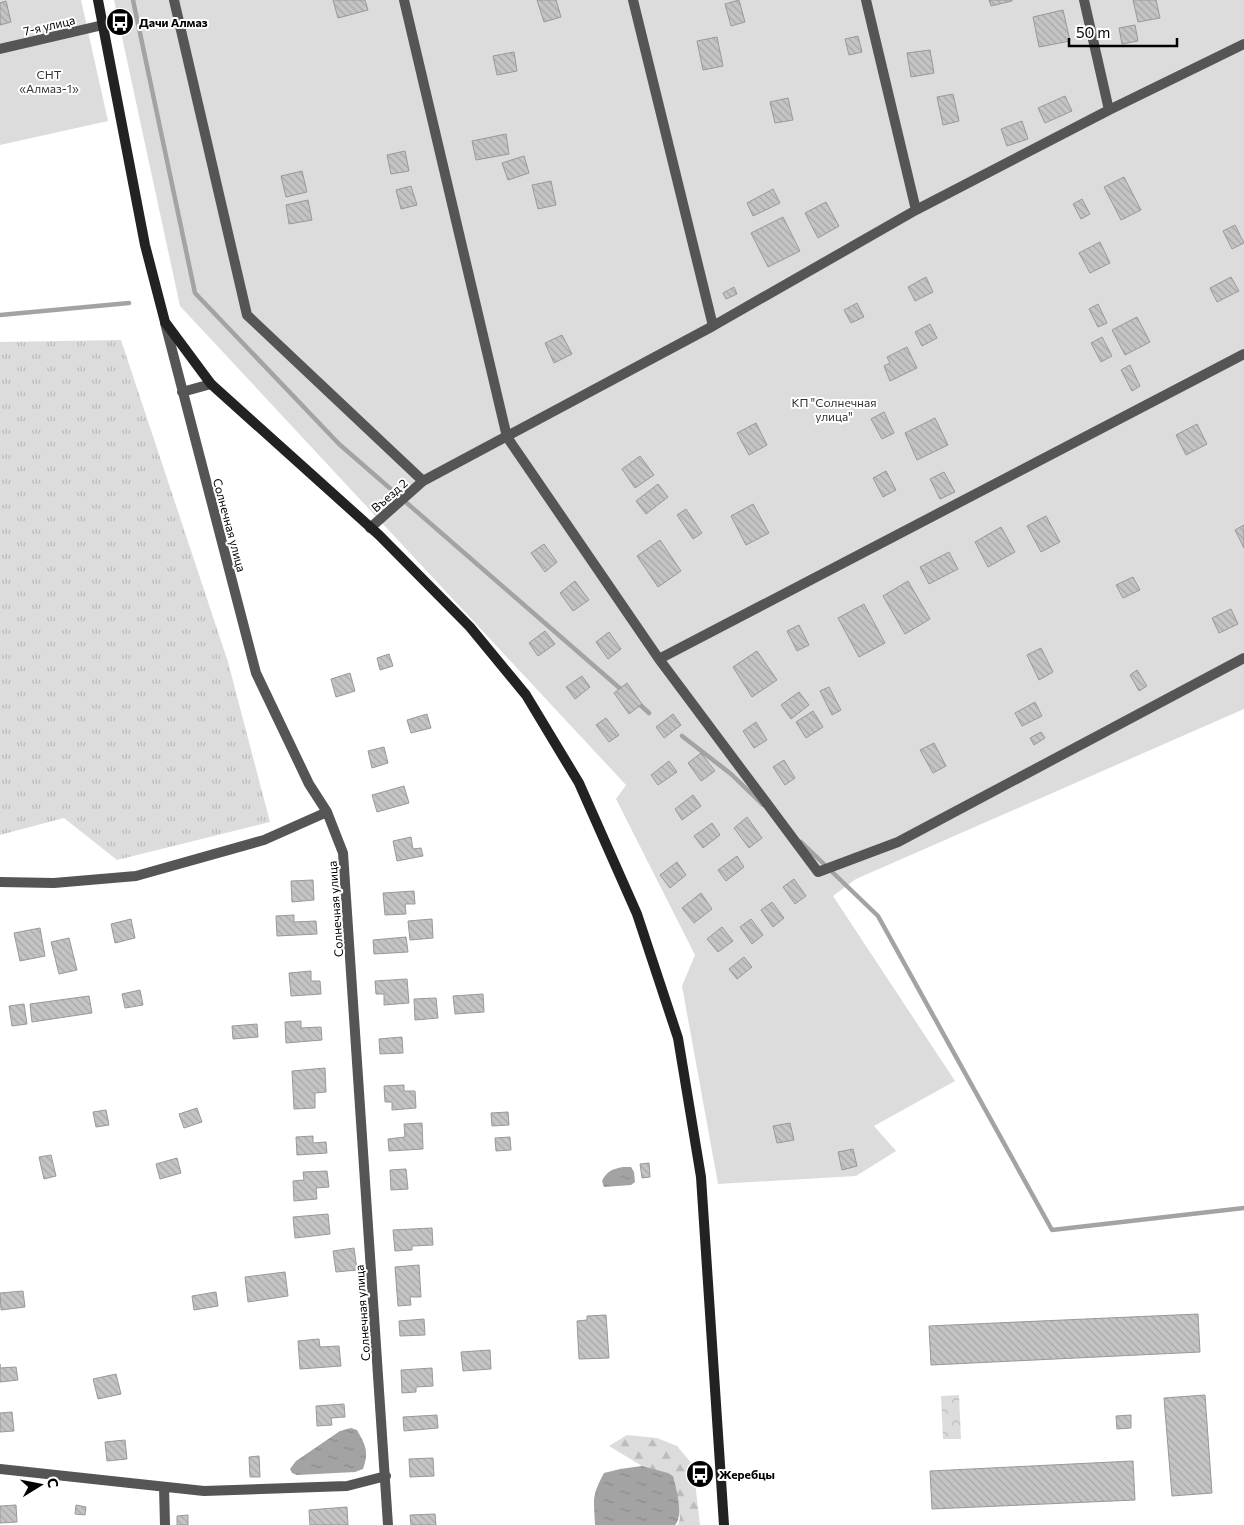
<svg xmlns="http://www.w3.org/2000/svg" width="1244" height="1525" viewBox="0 0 1244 1525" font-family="Commissioner,sans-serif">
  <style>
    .grass { fill: url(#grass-tufts) }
    .forest { fill: url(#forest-firs) }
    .park { fill: url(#park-crowns) }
    .garden { fill: #dcdcdc }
    .water { fill: url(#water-ripples) }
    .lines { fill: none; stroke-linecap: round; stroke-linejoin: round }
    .stream { stroke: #a3a3a3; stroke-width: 4.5 }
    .building { fill: url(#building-back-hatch); stroke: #999 }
    .street { stroke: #555; stroke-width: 10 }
    .secondary { stroke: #222; stroke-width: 10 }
    .labels { text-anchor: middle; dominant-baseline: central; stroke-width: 4; stroke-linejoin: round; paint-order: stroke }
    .poi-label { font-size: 12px; font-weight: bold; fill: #000; stroke: #fff; text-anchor: start }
    .street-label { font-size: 12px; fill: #000; stroke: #fff }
    .park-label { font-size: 12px; fill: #333; stroke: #fff }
  </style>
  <defs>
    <pattern id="grass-tufts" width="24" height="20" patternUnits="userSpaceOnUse" patternTransform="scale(1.25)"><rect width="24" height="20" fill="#dcdcdc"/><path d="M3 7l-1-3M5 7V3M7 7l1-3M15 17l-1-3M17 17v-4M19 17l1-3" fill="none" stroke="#bbb"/></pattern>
    <pattern id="forest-firs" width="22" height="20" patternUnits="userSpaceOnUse" patternTransform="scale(1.25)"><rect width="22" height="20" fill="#dcdcdc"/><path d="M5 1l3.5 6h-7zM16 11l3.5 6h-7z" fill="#bbb"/></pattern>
    <pattern id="park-crowns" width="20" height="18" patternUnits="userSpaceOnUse" patternTransform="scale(1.25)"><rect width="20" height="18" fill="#dcdcdc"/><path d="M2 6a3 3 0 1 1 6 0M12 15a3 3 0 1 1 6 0" fill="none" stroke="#bbb"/></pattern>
    <pattern id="water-ripples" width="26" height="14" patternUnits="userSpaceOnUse" patternTransform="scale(1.25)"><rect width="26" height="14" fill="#a3a3a3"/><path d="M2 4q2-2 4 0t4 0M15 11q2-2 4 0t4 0" fill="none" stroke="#8b8b8b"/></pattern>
    <pattern id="building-back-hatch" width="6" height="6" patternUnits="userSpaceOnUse" patternTransform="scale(1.25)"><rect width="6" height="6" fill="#c4c4c4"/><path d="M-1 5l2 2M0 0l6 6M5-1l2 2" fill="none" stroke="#a7a7a7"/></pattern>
  </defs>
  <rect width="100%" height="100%" fill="#fff"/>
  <!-- grass -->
  <path class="grass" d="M121,340l107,322 42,160 -153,38 -53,-42 -64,17v-493z"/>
  <!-- forest -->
  <path class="forest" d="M627,1435l30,3 20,8 16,19 7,60h-22l2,-7 -7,-42 -31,-10 -33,-20z"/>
  <!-- park -->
  <path class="park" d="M959,1395l2,44h-18l-2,-43z"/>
  <!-- garden -->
  <path class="garden" d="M0,0h81l27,121 -108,24z
    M114,0h1130v709l-388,170 -23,17 122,185 -81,45 22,25 -40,25 -138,8 -36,-198 13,-31 -79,-156 10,-14 -446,-479z"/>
  <!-- water -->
  <path class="water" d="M623,1167h8l3,5 1,10 -4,3 -27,2 -2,-6c5,-10 10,-12 21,-14z
    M351,1428l6,2c9,16 12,22 6,39l-8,3 -58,3 -5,-2 -2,-4 6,-8 44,-30z
    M642,1466l26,7 5,3c3,12 11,40 2,49h-80c-1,-26 -4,-28 9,-52l16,-4z"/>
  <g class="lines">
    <!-- stream -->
    <path class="stream" d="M133,0l62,293 144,151 284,247
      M0,315l129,-12
      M637,702l12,11
      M682,736l49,38 32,31
      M801,842l77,74 174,314 192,-22"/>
  </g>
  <!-- building -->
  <path class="building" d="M333,0h32l3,10 -30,8z
    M537,0h19l5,17 -17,5z
    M739,0l6,22 -14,4 -6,-22z
    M989,0h23v1l-21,5z
    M1133,0h23l4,18 -22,4z
    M6,1l5,21 -11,3v-22z
    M1063,10l7,31 -31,6 -6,-30z
    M1135,25l3,16 -16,3 -3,-16z
    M858,36l4,16 -13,3 -4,-16z
    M717,37l6,29 -20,4 -6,-29z
    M930,50l4,23 -23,4 -4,-24z
    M514,52l3,19 -20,4 -4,-19z
    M953,94l6,27 -16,4 -6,-28z
    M1065,96l7,15 -27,12 -7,-15z
    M788,98l5,22 -18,3 -5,-21z
    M1022,121l6,18 -21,7 -6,-17z
    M506,134l3,20 -33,6 -4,-19z
    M405,151l4,20 -18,3 -4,-19z
    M524,156l5,17 -21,7 -6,-17z
    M302,171l5,21 -21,5 -5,-21z
    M1124,177l17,33 -20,10 -17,-33z
    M551,181l5,24 -18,4 -6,-24z
    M411,186l6,19 -16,4 -5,-19z
    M773,189l7,14 -27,13 -6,-13z
    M1082,199l8,15 -9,5 -8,-15z
    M308,200l4,20 -23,4 -3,-19z
    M826,202l13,24 -21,12 -13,-25z
    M783,217l17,34 -32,16 -17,-34z
    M1235,225l9,18 -12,6 -9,-18z
    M1100,242l10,21 -20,10 -11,-20z
    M926,277l7,15 -18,9 -7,-14z
    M1231,277l8,14 -22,11 -7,-14z
    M734,287l3,7 -11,5 -3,-6z
    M857,303l7,14 -13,6 -7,-13z
    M1098,304l9,19 -9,4 -9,-18z
    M1137,317l13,25 -25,13 -13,-25z
    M930,324l7,14 -15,8 -7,-14z
    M562,335l10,19 -18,9 -9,-20z
    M1102,337l10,19 -11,6 -10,-19z
    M907,347l10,21 -27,13 -6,-15 6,-3 -3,-6z
    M1130,365l10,21 -8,5 -11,-21z
    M884,412l10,21 -12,6 -11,-20z
    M935,418l13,27 -31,15 -12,-27z
    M756,423l11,22 -18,10 -12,-22z
    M1197,424l10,20 -21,11 -10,-20z
    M640,456l14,19 -19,13 -13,-19z
    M886,471l10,19 -13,7 -10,-19z
    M944,472l11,20 -15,7 -10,-20z
    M658,484l10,13 -22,17 -10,-13z
    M753,504l16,29 -23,12 -15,-29z
    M686,509l16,24 -9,6 -16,-24z
    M1046,516l14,26 -19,10 -14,-26z
    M1244,525v23l-9,-18z
    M1001,527l14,25 -27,15 -13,-25z
    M660,540l21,31 -23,16 -21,-31z
    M544,544l13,18 -12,10 -14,-19z
    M949,552l9,17 -29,15 -9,-17z
    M1133,577l7,13 -17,8 -7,-13z
    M575,581l14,19 -16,11 -13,-18z
    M908,581l22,38 -25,15 -22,-38z
    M864,604l21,39 -26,14 -21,-39z
    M1231,609l7,15 -19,9 -7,-15z
    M799,625l10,20 -12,6 -10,-20z
    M545,631l10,13 -17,12 -9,-13z
    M609,632l12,17 -13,10 -12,-17z
    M1041,648l12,24 -14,8 -12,-25z
    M757,651l20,29 -25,17 -19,-30z
    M389,654l4,12 -13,4 -3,-12z
    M1137,670l10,16 -8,5 -9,-16z
    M350,673l5,18 -19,6 -5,-18z
    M582,676l8,11 -15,12 -9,-12z
    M627,683l15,21 -13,10 -15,-21z
    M829,687l12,23 -9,5 -12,-24z
    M799,692l10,13 -18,14 -10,-14z
    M1035,702l7,14 -20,10 -7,-13z
    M813,711l10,16 -17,11 -10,-16z
    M427,714l4,14 -20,5 -4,-13z
    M673,714l8,11 -17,13 -8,-11z
    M606,718l13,17 -10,7 -13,-17z
    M756,722l11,18 -13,8 -11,-17z
    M1041,732l4,6 -11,7 -4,-7z
    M934,743l12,23 -13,7 -13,-23z
    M384,747l4,16 -16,5 -4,-17z
    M701,753l14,18 -14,10 -13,-18z
    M784,760l11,18 -10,7 -12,-18z
    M669,761l8,11 -19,13 -7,-10z
    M404,786l5,17 -32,9 -5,-17z
    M693,795l8,11 -19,14 -7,-11z
    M747,817l15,21 -13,10 -15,-20z
    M712,823l8,12 -17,13 -9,-12z
    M411,837l2,12 8,-1 2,8 -26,5 -4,-20z
    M737,856l7,11 -18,14 -8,-11z
    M677,862l9,13 -16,13 -10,-13z
    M794,879l12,17 -11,8 -12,-17z
    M313,880l1,20 -22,2 -1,-21z
    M414,891l1,13h-10l1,10 -21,1 -2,-22z
    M701,893l11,16 -18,14 -12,-15z
    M772,902l12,16 -11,9 -12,-17z
    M294,915v7l22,-1 1,13 -40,2 -1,-20z
    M131,919l4,19 -20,5 -4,-19z
    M432,919l1,19 -23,2 -2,-19z
    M751,919l12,16 -11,9 -12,-17z
    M722,927l11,14 -15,11 -11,-13z
    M40,928l5,28 -25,5 -6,-28z
    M406,937l2,15 -34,2 -1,-14z
    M69,938l8,32 -18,4 -8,-32z
    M744,957l8,10 -15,12 -8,-10z
    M311,971v10h9l1,13 -30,2 -2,-23z
    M407,979l2,24 -25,2v-11h-8l-1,-13z
    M140,990l3,15 -18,3 -3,-14z
    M483,994l1,18 -29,2 -2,-18z
    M89,996l3,17 -60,9 -2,-18z
    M436,998l2,20 -23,2 -1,-21z
    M24,1004l3,20 -15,2 -3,-20z
    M301,1021v7l20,-1 1,13 -36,3 -1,-21z
    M257,1024l1,13 -25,2 -1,-13z
    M402,1037l1,16 -23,1 -1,-15z
    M325,1068l1,24 -11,1v15l-21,1 -2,-38z
    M404,1085v6h11l1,17 -24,2v-8h-7l-1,-16z
    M197,1108l5,14 -18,6 -5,-14z
    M106,1110l3,15 -13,2 -3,-15z
    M508,1112l1,13 -17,1 -1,-13z
    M422,1123l1,26 -34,2 -1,-12 17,-2 -1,-13z
    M790,1123l4,17 -17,3 -4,-17z
    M313,1136v7l13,-1 1,11 -30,2 -1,-18z
    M510,1137l1,13 -15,1 -1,-13z
    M853,1149l4,17 -15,4 -4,-18z
    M51,1155l5,21 -12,3 -5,-22z
    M177,1158l4,15 -21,6 -4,-15z
    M649,1163l1,14 -8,1 -2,-14z
    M406,1169l2,20 -17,1 -1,-20z
    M327,1171l2,16 -13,1 1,11 -23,2 -1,-20 11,-1 -1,-8z
    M328,1214l2,20 -35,4 -2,-21z
    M432,1228l1,17 -21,1v4l-17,1 -2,-21z
    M354,1248l3,22 -21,2 -3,-21z
    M419,1265l2,32h-11l1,8 -13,1 -3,-39z
    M285,1272l3,24 -40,6 -3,-25z
    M23,1291l2,16 -24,3 -1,-17z
    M216,1292l2,14 -24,4 -2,-14z
    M1198,1314l2,38 -269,13 -2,-39z
    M606,1315l3,43 -30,1 -2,-38 10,-1v-4z
    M424,1319l1,16 -25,1 -1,-15z
    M319,1339l1,8 19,-1 2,20 -41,3 -2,-28z
    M490,1350l1,19 -28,2 -2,-19z
    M0,1364v4l16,-1 2,13 -18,2z
    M432,1368l1,18 -17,1v5l-14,1 -1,-23z
    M116,1374l5,20 -23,5 -5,-20z
    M1205,1395l7,98 -40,3 -8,-98z
    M344,1404l1,13 -14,1 1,7 -15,1 -1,-20z
    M12,1412l2,19 -14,1v-19z
    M437,1415l1,13 -34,3 -1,-14z
    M1131,1415v13l-14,1 -1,-13z
    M125,1440l2,19 -20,2 -2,-19z
    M259,1456l1,21h-10l-1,-20z
    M433,1458l1,18 -24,1 -1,-18z
    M1133,1461l2,39 -203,9 -2,-38z
    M16,1505l1,17 -17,1v-17z
    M76,1505l10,2 -1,8 -10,-1z
    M347,1507l1,18h-38l-1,-15z
    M435,1514l1,11h-25l-1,-10z
    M188,1515v10h-11v-9z"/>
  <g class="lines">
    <!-- street -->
    <path class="street" d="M174,0l73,315 176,166
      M404,0l103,437 152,222 585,-305
      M633,0l80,326
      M866,0l50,210
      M1084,0l25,110
      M0,49l103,-24
      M165,323l91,350 53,111 18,28 16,41 45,672
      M182,392l29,-8
      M370,528l53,-47 290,-155 203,-116 193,-100 135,-66
      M659,659l159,213 80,-30 346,-184
      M0,882l54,1 82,-7 128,-36 63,-28
      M0,1469l204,22 143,-5 39,-10
      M164,1487l1,38"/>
    <!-- secondary -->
    <path class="secondary" d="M98,0l47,245 20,77 46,62 168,151 91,92 56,68 53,88 58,131 41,124 23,139 23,348"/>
  </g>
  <!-- icons -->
  <defs>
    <g id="bus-disc" transform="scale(1.4375)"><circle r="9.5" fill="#000" stroke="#fff"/><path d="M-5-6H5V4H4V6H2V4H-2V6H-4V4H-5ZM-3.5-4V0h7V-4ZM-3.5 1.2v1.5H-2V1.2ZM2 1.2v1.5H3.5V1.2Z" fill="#fff"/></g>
  </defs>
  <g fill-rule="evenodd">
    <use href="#bus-disc" x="120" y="22"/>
    <use href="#bus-disc" x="700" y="1474"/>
  </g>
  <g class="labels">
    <!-- poi labels -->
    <g class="poi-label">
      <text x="139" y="22">Дачи Алмаз</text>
      <text x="719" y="1474">Жеребцы</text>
    </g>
    <!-- street labels -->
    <g class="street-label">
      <text transform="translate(49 25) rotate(-13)">7-я улица</text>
      <text transform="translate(389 495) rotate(-41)">Въезд 2</text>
      <text transform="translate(230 525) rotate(75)">Солнечная улица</text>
      <text transform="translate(335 909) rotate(-94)">Солнечная улица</text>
      <text transform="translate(362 1313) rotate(-94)">Солнечная улица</text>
    </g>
    <!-- park labels -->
    <g class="park-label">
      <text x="49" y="74">СНТ<tspan x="49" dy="14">«Алмаз-1»</tspan></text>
      <text x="834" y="402">КП "Солнечная<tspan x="834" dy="14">улица"</tspan></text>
    </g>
  </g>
  <!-- north arrow -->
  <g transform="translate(40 1485) rotate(80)" stroke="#ffffff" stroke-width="4" paint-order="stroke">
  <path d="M0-4L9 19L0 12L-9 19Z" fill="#000000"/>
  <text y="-8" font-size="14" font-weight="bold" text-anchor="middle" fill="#000000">С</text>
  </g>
  <!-- scale -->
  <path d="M1069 38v8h108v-8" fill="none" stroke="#000000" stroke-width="2.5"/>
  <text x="1076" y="38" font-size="15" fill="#000000" stroke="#ffffff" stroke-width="4" paint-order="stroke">50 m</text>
</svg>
